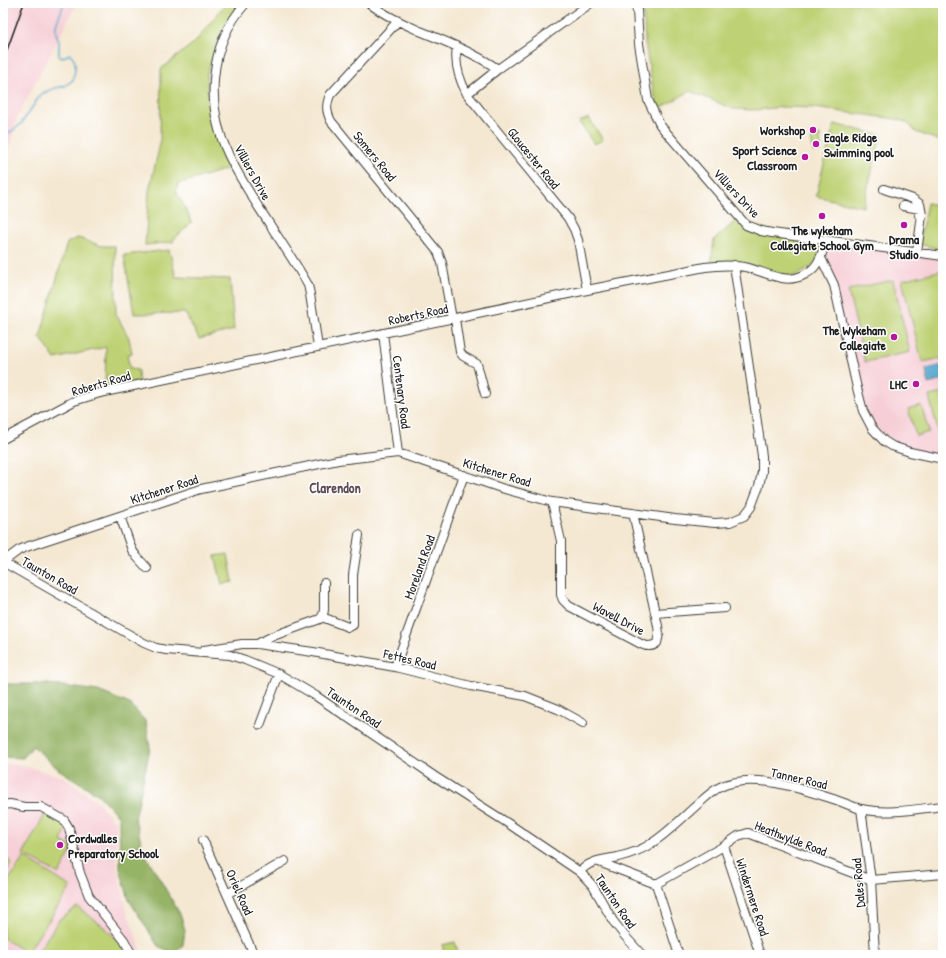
<svg xmlns="http://www.w3.org/2000/svg" width="946" height="958" viewBox="0 0 946 958" font-family="'Patrick Hand',sans-serif">
  <style>
    .built { fill: #f6cfd6 }
    .green { fill: #bed275; stroke: #6d7748 }
    .forest { fill: #96b466; stroke: #596841 }
    .water { fill: #52a6ce; stroke: #376175 }
    .lines { fill: none; stroke-linecap: round; stroke-linejoin: round }
    .stream { stroke: #52a6ce; stroke-width: 1.5 }
    .minor-casing { stroke: #3c3b37; stroke-width: 10 }
    .minor { stroke: #fff; stroke-width: 8 }
    .rail { stroke: #1c1c1c; stroke-width: 1.5 }
    .poi-dot { fill: #b5179e; stroke: #fff; stroke-width: 1.5 }
    .labels { text-anchor: middle; dominant-baseline: central; stroke-width: 3; stroke-linejoin: round; paint-order: stroke }
    .poi-label { font-size: 13px; font-weight: bold; fill: #1c1c1c; stroke: #fff; text-anchor: end }
    .street-label { font-size: 13px; fill: #1c1c1c; stroke: #fff }
    .neighbourhood-label { font-size: 14px; font-weight: bold; fill: #604d55; stroke: #fff }
  </style>
  <rect width="100%" height="100%" fill="#fff"/>
  <filter id="ink" filterUnits="userSpaceOnUse"><feTurbulence type="fractalNoise" baseFrequency=".025" numOctaves="2"/><feDisplacementMap in="SourceGraphic" scale="8" xChannelSelector="R" yChannelSelector="G"/><feConvolveMatrix kernelMatrix="1 2 1 2 8 2 1 2 1" color-interpolation-filters="sRGB"/></filter>
  <filter id="wash" filterUnits="userSpaceOnUse"><feTurbulence type="fractalNoise" baseFrequency=".012" numOctaves="4" result="noise"/><feDisplacementMap in="SourceGraphic" scale="16" xChannelSelector="R" yChannelSelector="G"/><feGaussianBlur stdDeviation="0.9" result="paint"/><feColorMatrix in="noise" values="0 0 0 0 0 0 0 0 0 0 0 0 0 0 0 0 0 1.4 0 .05"/><feComposite in="paint" operator="in"/></filter>
  <g filter="url(#wash)">
    <rect width="100%" height="100%" fill="#f4e8d2"/>
    <!-- built -->
    <path class="built" d="M3,3h74l-61,117 -13,54z
      M830,242l113,15v201l-43,-10 -24,-20 -11,-16 -39,-150z
      M3,764l17,1 43,12 35,25 18,21 1,43 9,43 17,46h-140z"/>
    <!-- green -->
    <path class="green" d="M226,3h15l-10,12 -11,21 -13,37 2,39 21,56 -52,16 -2,7 16,31 -18,17 -1,3 -28,3 4,-54 11,-47 1,-75 35,-28z
      M640,3h303v139l-27,-10 -10,-10 -10,-3 -82,-11 -31,-1 -28,3 -22,-1 -43,-18 -31,18 -5,-15 -9,-51 -1,-23 -1,-11z
      M589,118l14,22 -9,4 -15,-22z
      M834,124l47,11 -18,72 -47,-11z
      M811,135h9l1,17h-8z
      M927,203l16,3v33l-4,10 -20,-5z
      M737,220l55,18 22,5c6,5 5,10 3,17 -3,8 -22,18 -31,16 -5,0 -10,-3 -15,-4 -21,-7 -37,-13 -60,-9l3,-23z
      M78,238l24,8h13l1,68 13,24 3,15 -5,2 3,14 8,1 1,11 -34,8 1,-42 -51,12 -15,-22 27,-94z
      M169,250l7,27 54,2 4,51 -35,9 -14,-26 -51,1 -10,-59z
      M943,270v88l-21,4 -20,-82z
      M893,280l17,72 -45,10 -17,-72z
      M943,393v53l-1,1 -13,-51z
      M921,405l8,27 -13,4 -8,-27z
      M228,554l5,28 -11,2 -7,-28z
      M45,814l23,12 -7,15 12,7 -14,26 -36,-20z
      M3,857l9,5 -9,16z
      M24,857l47,30 -44,66 -24,-15v-49z
      M77,907c19,12 34,26 49,42l-3,6h-87l23,-35z
      M455,942l4,13h-14l-3,-10z"/>
    <!-- forest -->
    <path class="forest" d="M3,684h45l50,7 32,13 16,18 4,26 -15,71 9,33 36,62 5,16 -2,15 -10,8 -15,-7 -29,-46 -9,-31 -1,-52 -20,-22 -41,-26 -25,-23 -10,12 -20,-1z"/>
    <!-- water -->
    <path class="water" d="M943,365v15l-15,4 -2,-15z"/>
    <g class="lines">
      <!-- stream -->
      <path class="stream" d="M3,138l18,-14 20,-30 14,-6 10,-2 8,-6c2,-10 5,-19 -3,-26l-9,4 -2,-1v-15l-3,-9v-8l8,-22"/>
    </g>
  </g>
  <g filter="url(#ink)">
    <g class="lines">
      <!-- minor casing -->
      <g class="minor-casing">
        <path id="minor" d="M246,3c-38,42 -41,103 -17,153 22,45 54,85 79,129l2,9 8,53
          M369,3c15,12 33,20 51,28 27,11 54,22 78,38
          M634,3l3,7 2,34 9,56 12,25 86,100 15,6 11,2 171,23
          M398,21l-68,74c-4,10 -4,16 1,26l107,131 4,11 10,56
          M457,47c-3,17 2,32 10,47l101,124 6,11 4,11 9,50
          M467,94l31,-25 93,-66
          M884,189l29,10 7,5 2,11 -5,37
          M903,206l17,3 -1,6
          M821,258l13,27 23,103 6,23 9,17 12,13 8,5 18,6 33,7
          M455,319l5,33 3,4 14,8 8,30
          M383,333l15,120
          M3,439l71,-38 26,-8 487,-103 118,-23c15,-2 29,-3 44,1 11,3 21,8 33,10 15,3 32,-5 38,-20 3,-5 4,-12 5,-18
          M552,502l9,39v54l2,5 6,6 72,38c6,3 11,3 16,-1l2,-9 -1,-8 -25,-113
          M120,516l12,34 5,7 10,11
          M3,562l16,-12 10,-4 172,-57 137,-29 60,-7 103,35 51,14 123,17 40,4 15,-1 14,-6 7,-9 8,-21 3,-14v-16l-28,-191
          M3,562l141,81 12,5 10,2 50,4 14,1 15,5 34,14 37,22 118,80 75,48 71,48 13,14 20,35 11,14 18,20
          M655,613l70,-5
          M322,617l26,10 5,-2v-50l6,-40
          M257,644l16,-8 47,-17 3,-4 1,-5v-27
          M204,650l38,-6h15l56,8 82,15 76,19 54,10 33,13 25,14
          M395,667l69,-192
          M260,725l19,-51
          M3,805l7,-1 14,3h17l23,13 5,8 11,45 9,23 35,44 8,15
          M861,809l10,71 4,75
          M203,840l51,115
          M724,846l36,109
          M599,862l57,22 68,-38 14,-10 10,-3 123,47 72,-6
          M580,872c9,-12 24,-12 38,-15 12,-3 24,-7 34,-14 17,-11 31,-26 46,-39 7,-6 14,-13 22,-17 31,-15 76,0 107,10 11,3 23,9 34,12 27,6 56,0 82,-3
          M656,884l23,71
          M227,894l58,-33"/>
      </g>
      <!-- minor -->
      <use href="#minor" class="minor"/>
      <!-- rail -->
      <path class="rail" d="M3,61l21,-58"/>
    </g>
  </g>
  <!-- markers -->
  <g class="poi-dot">
    <circle cx="813" cy="130" r="4"/>
    <circle cx="816" cy="144" r="4"/>
    <circle cx="805" cy="157" r="4"/>
    <circle cx="822" cy="216" r="4"/>
    <circle cx="904" cy="225" r="4"/>
    <circle cx="894" cy="337" r="4"/>
    <circle cx="916" cy="384" r="4"/>
    <circle cx="60" cy="845" r="4"/>
  </g>
  <g class="labels">
    <!-- poi labels -->
    <g class="poi-label">
      <text x="805" y="130">Workshop</text>
      <text x="824" y="137" text-anchor="start">Eagle Ridge<tspan x="824" dy="15">Swimming pool</tspan></text>
      <text x="797" y="150">Sport Science<tspan x="797" dy="15">Classroom</tspan></text>
      <text x="822" y="230" text-anchor="middle">The wykeham<tspan x="822" dy="15">Collegiate School Gym</tspan></text>
      <text x="904" y="239" text-anchor="middle">Drama<tspan x="904" dy="15">Studio</tspan></text>
      <text x="886" y="330">The Wykeham<tspan x="886" dy="15">Collegiate</tspan></text>
      <text x="908" y="384">LHC</text>
      <text x="68" y="838" text-anchor="start">Cordwalles<tspan x="68" dy="15">Preparatory School</tspan></text>
    </g>
    <!-- street labels -->
    <g class="street-label">
      <text transform="translate(375 156) rotate(51)">Somers Road</text>
      <text transform="translate(534 158) rotate(51)">Gloucester Road</text>
      <text transform="translate(253 172) rotate(61)">Villiers Drive</text>
      <text transform="translate(737 193) rotate(47)">Villiers Drive</text>
      <text transform="translate(418 314) rotate(-12)">Roberts Road</text>
      <text transform="translate(101 383) rotate(-16)">Roberts Road</text>
      <text transform="translate(402 392) rotate(83)">Centenary Road</text>
      <text transform="translate(497 472) rotate(17)">Kitchener Road</text>
      <text transform="translate(164 489) rotate(-18)">Kitchener Road</text>
      <text transform="translate(419 567) rotate(-70)">Moreland Road</text>
      <text transform="translate(50 575) rotate(30)">Taunton Road</text>
      <text transform="translate(619 618) rotate(28)">Wavell Drive</text>
      <text transform="translate(410 659) rotate(13)">Fettes Road</text>
      <text transform="translate(354 707) rotate(34)">Taunton Road</text>
      <text transform="translate(799 778) rotate(13)">Tanner Road</text>
      <text transform="translate(791 838) rotate(21)">Heathwylde Road</text>
      <text transform="translate(858 883) rotate(-95)">Dales Road</text>
      <text transform="translate(240 892) rotate(66)">Oriel Road</text>
      <text transform="translate(753 897) rotate(72)">Windermere Road</text>
      <text transform="translate(616 901) rotate(56)">Taunton Road</text>
    </g>
    <!-- neighbourhood labels -->
    <g class="neighbourhood-label">
      <text x="335" y="487">Clarendon</text>
    </g>
  </g>
  <!-- margin -->
  <rect width="946" height="958" fill="none" stroke="#fff" stroke-width="16"/>
</svg>
